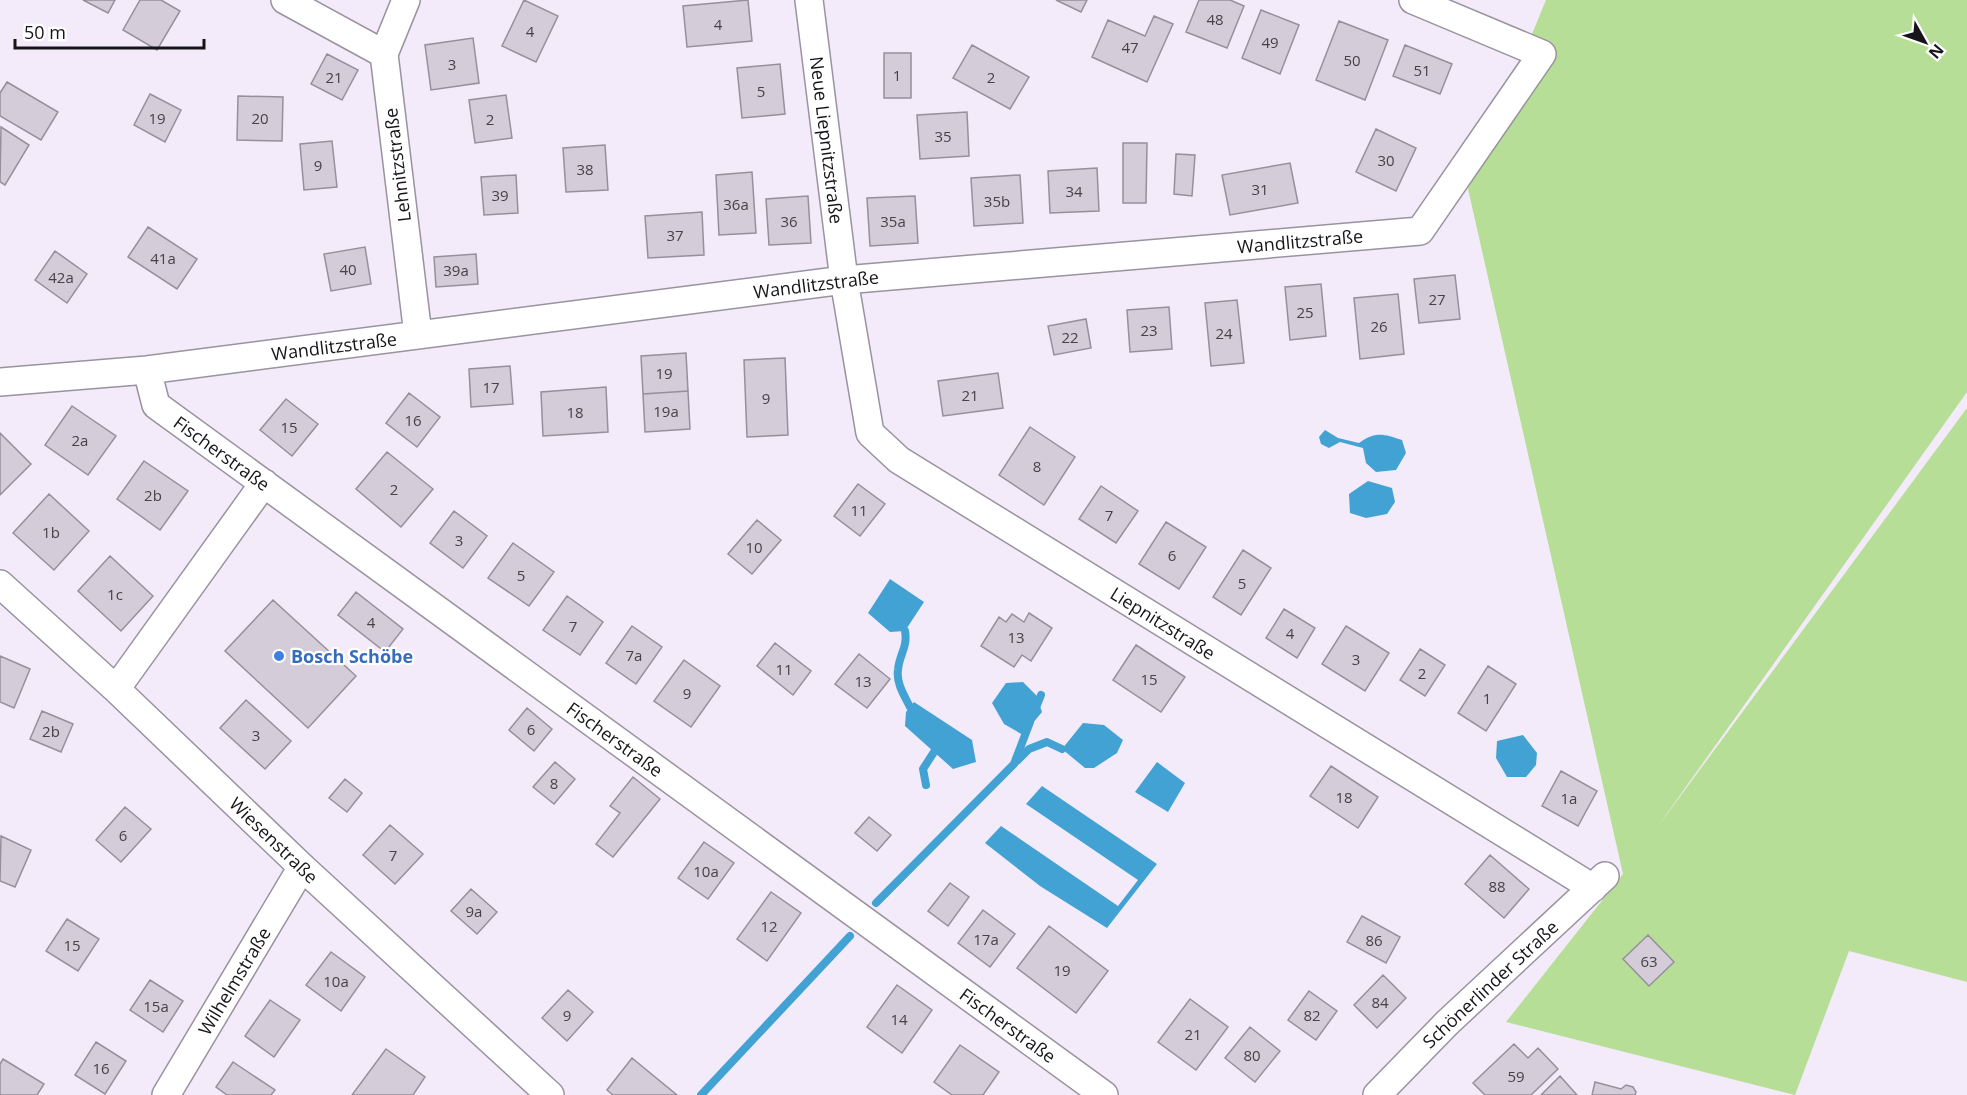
<svg xmlns="http://www.w3.org/2000/svg" width="1967" height="1095" viewBox="0 0 1967 1095" font-family="'Open Sans',sans-serif">
  <style>
    .green { fill: #b7de97 }
    .water { fill: #43a2d4 }
    .lines { fill: none; stroke-linecap: round; stroke-linejoin: round }
    .stream { stroke: #43a2d4; stroke-width: 8 }
    .building { fill: #d4ccd9; stroke: #968f9c; stroke-width: 1.5 }
    .minor-casing { stroke: #9a929f; stroke-width: 30 }
    .minor { stroke: #fff; stroke-width: 27 }
    .shop-dot { fill: #3f7fe0; stroke: #fff; stroke-width: 2 }
    .labels { text-anchor: middle; dominant-baseline: central; stroke-width: 4.5; stroke-linejoin: round; paint-order: stroke }
    .number-label { font-size: 15px; fill: #464249 }
    .street-label { font-size: 18px; fill: #171419; stroke: #fff }
    .shop-label { font-size: 18px; font-weight: bold; fill: #366cbe; stroke: #fff; text-anchor: start }
  </style>
  <rect width="100%" height="100%" fill="#f3ebf9"/>
  <!-- green -->
  <path class="green" d="M1546,0h421v392l-311,437 311,-421v574l-118,-31 -54,144 -289,-73 117,-148 -155,-685z"/>
  <!-- water -->
  <path class="water" d="M1325,430l13,8 21,5c16,-12 25,-9 43,-3l4,13 -10,17 -20,2 -10,-9 -3,-15 -23,-6 -11,6 -8,-4 -2,-7z
    M1368,481l24,7 3,14 -8,12 -21,4 -16,-5 -1,-19z
    M890,579l34,23 -19,29 -15,1 -22,-19z
    M1023,682l13,13 6,17 -19,23 -19,-11 -12,-21 14,-20z
    M914,702l58,38 4,22 -23,7 -48,-43 1,-14z
    M1083,723l21,2 19,15 -6,13 -23,15h-9l-23,-19z
    M1523,735l14,18 -1,12 -10,12h-19l-11,-19 1,-17z
    M1157,762l28,21 -17,29 -33,-20z
    M1042,786l115,78 -50,64 -67,-42 -55,-43 16,-17 117,80 20,-26 -112,-76z"/>
  <g class="lines">
    <!-- stream -->
    <path class="stream" d="M905,631c3,16 -6,24 -7,39 -2,13 6,25 12,37
      M1035,710l6,-15
      M1017,761l12,-12 18,-7 15,7
      M926,785l-3,-16 11,-17
      M876,903l138,-139 16,-42
      M701,1095l149,-159"/>
  </g>
  <!-- building -->
  <path class="building" d="M83,0h32l-7,13z
    M140,0h21l19,11 -23,39 -34,-20z
    M524,0l34,16 -22,46 -34,-16z
    M748,0l4,41 -65,6 -4,-41z
    M1056,0h31l-6,12z
    M1199,0h31l14,6 -17,42 -41,-16z
    M1261,10l38,15 -19,49 -38,-16z
    M1154,16l19,8 -26,58 -55,-25 16,-37 37,16z
    M1339,21l49,19 -23,60 -49,-20z
    M473,38l6,45 -48,7 -6,-45z
    M972,45l57,32 -19,32 -57,-31z
    M1405,45l47,19 -12,30 -47,-18z
    M884,53h27v45h-27z
    M327,54l31,16 -16,30 -31,-16z
    M780,64l5,50 -43,4 -5,-50z
    M7,82l51,30 -17,28 -41,-24v-23z
    M150,94l31,16 -16,32 -31,-17z
    M506,95l6,43 -37,5 -6,-43z
    M238,96l45,1 -1,44 -45,-1z
    M967,112l2,44 -49,3 -3,-44z
    M1,127l28,18 -24,40 -5,-3z
    M1376,129l40,19 -20,43 -40,-19z
    M332,141l5,46 -33,3 -4,-46z
    M1123,143h24l-1,60h-23z
    M605,145l3,45 -42,2 -3,-44z
    M1176,154l19,1 -3,41 -18,-2z
    M1290,163l8,40 -68,12 -8,-40z
    M1097,168l2,43 -49,2 -2,-42z
    M752,172l4,61 -37,2 -3,-60z
    M516,175l2,38 -34,2 -3,-38z
    M1020,175l3,48 -49,3 -3,-48z
    M808,196l3,47 -42,2 -3,-46z
    M915,196l3,47 -48,3 -3,-48z
    M702,212l2,43 -56,3 -3,-42z
    M148,227l49,32 -20,30 -49,-32z
    M365,247l6,37 -40,7 -7,-37z
    M55,251l32,23 -20,29 -32,-23z
    M476,254l2,30 -42,3 -2,-30z
    M1455,275l5,44 -41,4 -5,-44z
    M1321,284l5,52 -36,4 -5,-53z
    M1398,294l6,60 -44,5 -6,-61z
    M1237,300l7,63 -33,3 -6,-63z
    M1169,307l3,42 -42,3 -3,-42z
    M1086,319l5,29 -37,7 -6,-29z
    M686,353l2,38 -45,3 -2,-38z
    M785,358l3,77 -41,2 -3,-77z
    M510,366l3,38 -42,3 -2,-38z
    M998,373l5,35 -60,8 -5,-35z
    M606,387l2,45 -65,4 -2,-44z
    M688,391l2,38 -45,3 -2,-38z
    M409,393l31,24 -23,30 -31,-24z
    M286,399l32,25 -26,32 -32,-26z
    M72,406l44,30 -28,39 -43,-30z
    M1030,427l45,30 -31,48 -45,-30z
    M0,433l31,31 -31,31z
    M387,452l46,37 -32,38 -45,-38z
    M144,461l44,30 -28,39 -43,-31z
    M858,484l27,20 -25,32 -26,-20z
    M1101,486l37,25 -22,32 -37,-24z
    M49,494l40,37 -35,39 -41,-37z
    M454,511l33,25 -24,32 -33,-25z
    M757,520l24,20 -29,34 -24,-20z
    M1166,522l40,25 -27,42 -40,-25z
    M513,543l41,29 -25,34 -41,-28z
    M1243,550l28,18 -30,47 -28,-18z
    M110,556l43,40 -32,35 -43,-40z
    M356,592l47,37 -18,23 -47,-37z
    M567,596l36,26 -23,33 -37,-25z
    M273,600l83,76 -48,52 -83,-77z
    M1284,609l31,19 -18,30 -31,-20z
    M1029,613l23,15 -21,33 -9,-6 -8,12 -33,-21 18,-29 7,5 6,-8 12,8z
    M632,626l30,21 -26,37 -30,-21z
    M1346,626l43,27 -24,38 -43,-27z
    M775,643l36,28 -18,24 -36,-29z
    M1136,645l49,32 -24,35 -48,-32z
    M1420,649l25,16 -20,31 -25,-16z
    M859,654l31,25 -23,29 -32,-24z
    M0,656l30,13 -16,39 -14,-6z
    M684,660l36,26 -29,41 -37,-26z
    M1488,666l28,18 -30,47 -28,-18z
    M246,700l45,41 -26,28 -45,-41z
    M527,708l25,21 -18,22 -25,-21z
    M42,711l31,13 -12,28 -31,-13z
    M555,762l20,17 -21,25 -21,-17z
    M1331,766l47,31 -20,31 -48,-32z
    M1561,771l36,20 -19,35 -36,-20z
    M633,777l27,22 -47,58 -17,-13 24,-31 -10,-7z
    M345,779l17,14 -15,19 -18,-14z
    M125,807l26,22 -30,33 -25,-22z
    M869,817l22,18 -14,16 -22,-18z
    M390,825l33,29 -28,30 -32,-29z
    M1,836l30,14 -16,37 -15,-6z
    M704,842l30,21 -26,36 -30,-21z
    M1490,855l39,34 -25,29 -39,-34z
    M950,883l19,14 -21,29 -20,-15z
    M471,889l26,23 -20,22 -26,-23z
    M771,892l30,21 -34,48 -30,-22z
    M983,910l32,24 -25,33 -32,-24z
    M1362,916l38,21 -14,26 -39,-21z
    M67,919l32,20 -21,32 -32,-20z
    M1049,926l59,45 -32,42 -59,-45z
    M1648,935l26,27 -25,24 -26,-27z
    M331,952l34,25 -24,34 -35,-26z
    M1383,975l23,23 -29,30 -23,-23z
    M150,980l33,21 -20,31 -33,-22z
    M897,985l35,25 -30,43 -35,-26z
    M568,990l25,22 -26,29 -25,-23z
    M1309,991l28,20 -21,29 -28,-20z
    M1190,999l38,28 -32,43 -38,-28z
    M270,1000l30,20 -26,37 -29,-21z
    M1250,1027l30,24 -25,31 -30,-24z
    M96,1042l30,19 -21,33 -30,-19z
    M1514,1044l14,14 10,-10 20,21 -27,26h-46l-12,-12z
    M960,1045l39,27 -16,23h-31l-18,-13z
    M386,1049l39,28 -12,18h-61z
    M632,1058l45,37h-64l-6,-5z
    M3,1059l41,25 -7,11h-37v-31z
    M233,1062l42,28 -4,5h-44l-11,-8z
    M1560,1076l17,19h-36z
    M1595,1082l26,7 5,-4 7,2 3,5 -1,3h-43z"/>
  <g class="lines">
    <!-- minor casing -->
    <g class="minor-casing">
      <path id="minor" d="M285,0l99,54
        M406,0l-22,54 34,281
        M809,0l35,280 26,153 29,27 694,428
        M147,370l9,35 948,690
        M0,382l147,-12 697,-90 576,-49 122,-177 -129,-54
        M0,584l116,105 186,178 248,228
        M116,689l148,-206
        M166,1095l136,-228
        M1377,1095l70,-72 158,-147"/>
    </g>
    <!-- minor -->
    <use href="#minor" class="minor"/>
  </g>
  <!-- markers -->
  <circle class="shop-dot" cx="279" cy="656" r="6"/>
  <g class="labels">
    <!-- number labels -->
    <g class="number-label">
      <text x="1215" y="19">48</text>
      <text x="718" y="24">4</text>
      <text x="530" y="31">4</text>
      <text x="1270" y="42">49</text>
      <text x="1130" y="47">47</text>
      <text x="1352" y="60">50</text>
      <text x="452" y="64">3</text>
      <text x="1422" y="70">51</text>
      <text x="897" y="75">1</text>
      <text x="334" y="77">21</text>
      <text x="991" y="77">2</text>
      <text x="761" y="91">5</text>
      <text x="157" y="118">19</text>
      <text x="260" y="118">20</text>
      <text x="490" y="119">2</text>
      <text x="943" y="136">35</text>
      <text x="1386" y="160">30</text>
      <text x="318" y="165">9</text>
      <text x="585" y="169">38</text>
      <text x="1260" y="189">31</text>
      <text x="1074" y="191">34</text>
      <text x="500" y="195">39</text>
      <text x="997" y="201">35b</text>
      <text x="736" y="204">36a</text>
      <text x="789" y="221">36</text>
      <text x="893" y="221">35a</text>
      <text x="675" y="235">37</text>
      <text x="163" y="258">41a</text>
      <text x="348" y="269">40</text>
      <text x="456" y="270">39a</text>
      <text x="61" y="277">42a</text>
      <text x="1437" y="299">27</text>
      <text x="1305" y="312">25</text>
      <text x="1379" y="326">26</text>
      <text x="1149" y="330">23</text>
      <text x="1224" y="333">24</text>
      <text x="1070" y="337">22</text>
      <text x="664" y="373">19</text>
      <text x="491" y="387">17</text>
      <text x="970" y="395">21</text>
      <text x="766" y="398">9</text>
      <text x="666" y="411">19a</text>
      <text x="575" y="412">18</text>
      <text x="413" y="420">16</text>
      <text x="289" y="427">15</text>
      <text x="80" y="440">2a</text>
      <text x="1037" y="466">8</text>
      <text x="394" y="489">2</text>
      <text x="153" y="495">2b</text>
      <text x="859" y="510">11</text>
      <text x="1109" y="515">7</text>
      <text x="51" y="532">1b</text>
      <text x="459" y="540">3</text>
      <text x="754" y="547">10</text>
      <text x="1172" y="555">6</text>
      <text x="521" y="575">5</text>
      <text x="1242" y="583">5</text>
      <text x="115" y="594">1c</text>
      <text x="371" y="622">4</text>
      <text x="573" y="626">7</text>
      <text x="1290" y="633">4</text>
      <text x="1016" y="637">13</text>
      <text x="634" y="655">7a</text>
      <text x="1356" y="659">3</text>
      <text x="784" y="669">11</text>
      <text x="1422" y="673">2</text>
      <text x="1149" y="679">15</text>
      <text x="863" y="681">13</text>
      <text x="687" y="693">9</text>
      <text x="1487" y="698">1</text>
      <text x="531" y="729">6</text>
      <text x="51" y="731">2b</text>
      <text x="256" y="735">3</text>
      <text x="554" y="783">8</text>
      <text x="1344" y="797">18</text>
      <text x="1569" y="798">1a</text>
      <text x="123" y="835">6</text>
      <text x="393" y="855">7</text>
      <text x="706" y="871">10a</text>
      <text x="1497" y="886">88</text>
      <text x="474" y="911">9a</text>
      <text x="769" y="926">12</text>
      <text x="986" y="939">17a</text>
      <text x="1374" y="940">86</text>
      <text x="72" y="945">15</text>
      <text x="1649" y="961">63</text>
      <text x="1062" y="970">19</text>
      <text x="336" y="981">10a</text>
      <text x="1380" y="1002">84</text>
      <text x="156" y="1006">15a</text>
      <text x="567" y="1015">9</text>
      <text x="1312" y="1015">82</text>
      <text x="899" y="1019">14</text>
      <text x="1193" y="1034">21</text>
      <text x="1252" y="1055">80</text>
      <text x="101" y="1068">16</text>
      <text x="1516" y="1076">59</text>
    </g>
    <!-- street labels -->
    <g class="street-label">
      <text transform="translate(827 140) rotate(83)">Neue Liepnitzstraße</text>
      <text transform="translate(397 165) rotate(-97)">Lehnitzstraße</text>
      <text transform="translate(1300 241) rotate(-5)">Wandlitzstraße</text>
      <text transform="translate(816 284) rotate(-7)">Wandlitzstraße</text>
      <text transform="translate(334 346) rotate(-7)">Wandlitzstraße</text>
      <text transform="translate(222 453) rotate(36)">Fischerstraße</text>
      <text transform="translate(1163 623) rotate(32)">Liepnitzstraße</text>
      <text transform="translate(615 739) rotate(36)">Fischerstraße</text>
      <text transform="translate(274 840) rotate(44)">Wiesenstraße</text>
      <text transform="translate(234 981) rotate(-59)">Wilhelmstraße</text>
      <text transform="translate(1490 984) rotate(-43)">Schönerlinder Straße</text>
      <text transform="translate(1008 1025) rotate(36)">Fischerstraße</text>
    </g>
    <!-- shop labels -->
    <g class="shop-label">
      <text x="291" y="656">Bosch Schöbe</text>
    </g>
  </g>
  <!-- north arrow -->
  <g transform="translate(1925 42) rotate(130)" stroke="#ffffff" stroke-width="4.5" paint-order="stroke">
  <path d="M0-4.5L10 22L0 15L-10 22Z" fill="#171419"/>
  <text y="-9" font-size="16" font-weight="bold" text-anchor="middle" fill="#171419">N</text>
  </g>
  <!-- scale -->
  <path d="M15 39v9h189v-9" fill="none" stroke="#171419" stroke-width="3"/>
  <text x="24" y="39" font-size="18" fill="#171419" stroke="#ffffff" stroke-width="4.5" paint-order="stroke">50 m</text>
</svg>
